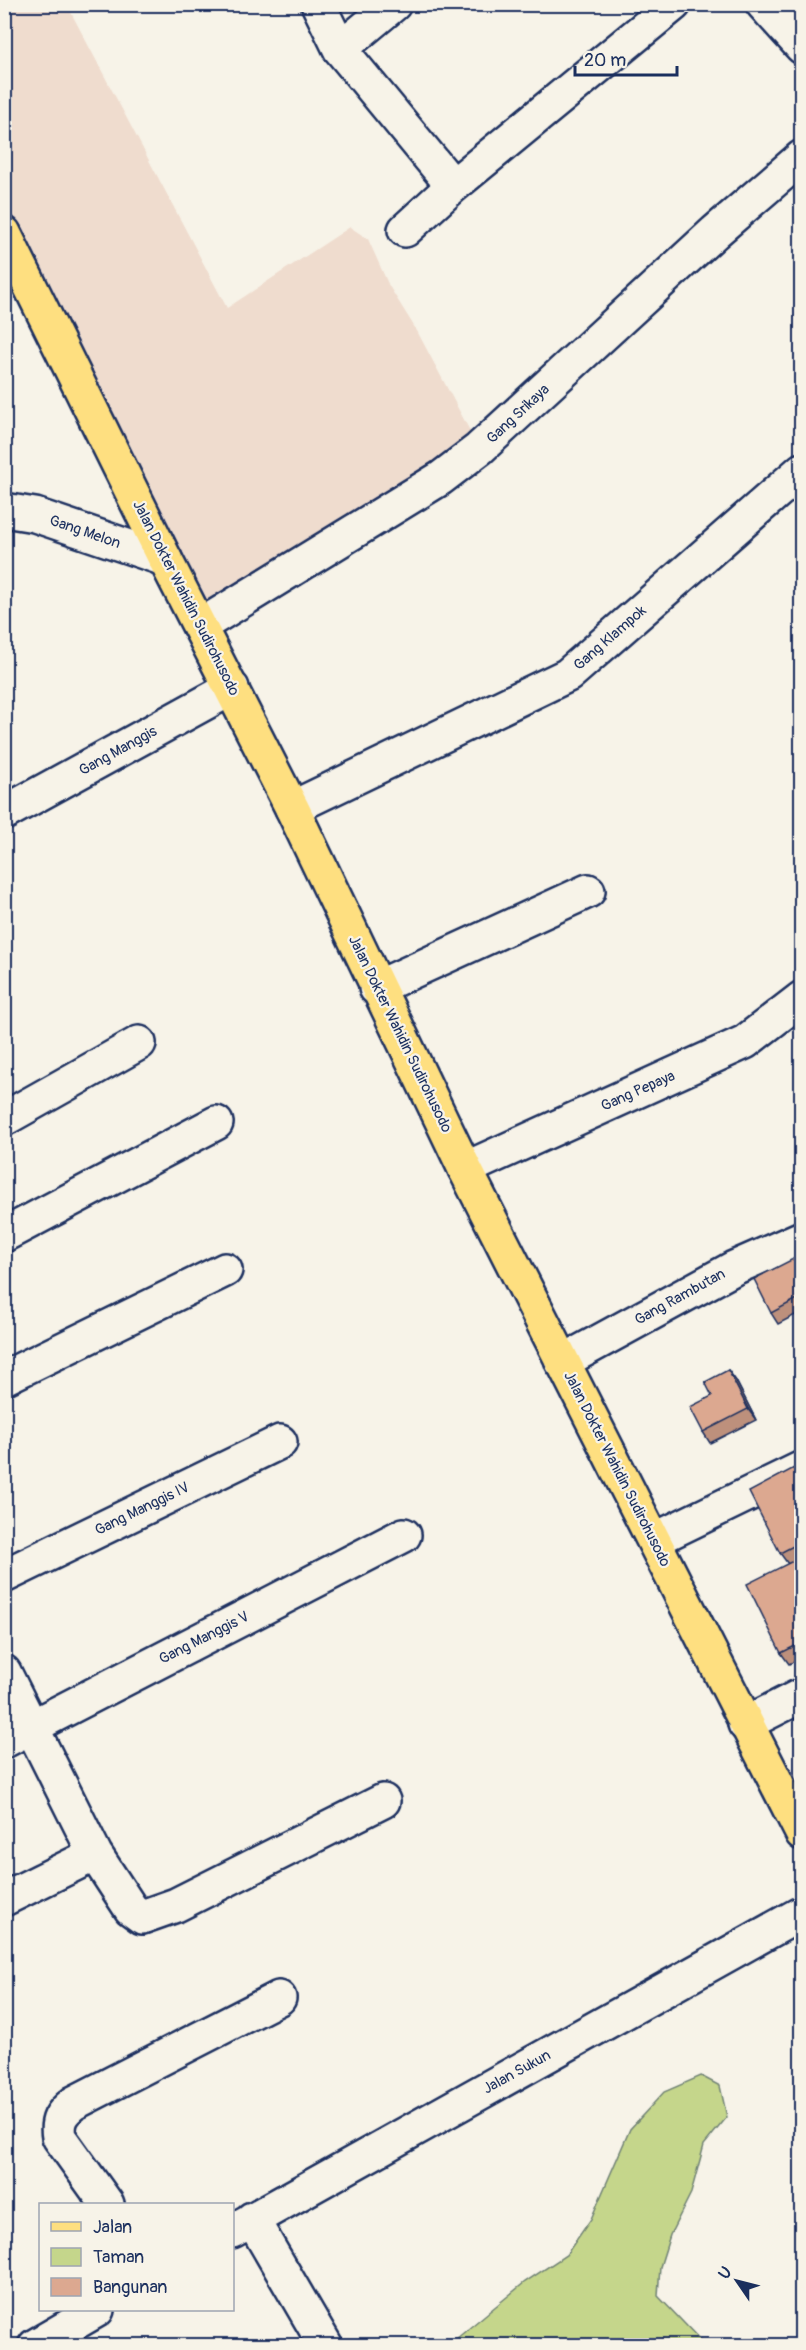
<svg xmlns="http://www.w3.org/2000/svg" width="806" height="2350" viewBox="0 0 806 2350" font-family="Pangolin,sans-serif">
  <style>
    .built { fill: #efdcce }
    .green { fill: #c5d68b; stroke: #708274; stroke-width: 1.5 }
    .lines { fill: none; stroke-linecap: round; stroke-linejoin: round }
    .minor-casing { stroke: #1b2f5e; stroke-width: 38 }
    .primary-casing { stroke: #1b2f5e; stroke-width: 38 }
    .minor { stroke: #f7f3e8; stroke-width: 33 }
    .primary { stroke: #fedf80; stroke-width: 33 }
    .wall { fill: #bd907c; stroke: #1b2f5e; stroke-width: 1.5 }
    .shaded-wall { fill: #9a7665; stroke: #1b2f5e; stroke-width: 1.5 }
    .building { fill: #dca890; stroke: #1b2f5e; stroke-width: 1.5 }
    .labels { text-anchor: middle; dominant-baseline: central; stroke-width: 4.5; stroke-linejoin: round; paint-order: stroke }
    .street-label { font-size: 15px; fill: #1b2f5e; stroke: #f7f3e8 }
  </style>
  <rect width="100%" height="100%" fill="#f7f3e8"/>
  <filter id="ink" filterUnits="userSpaceOnUse"><feTurbulence type="fractalNoise" baseFrequency=".0167" numOctaves="2"/><feDisplacementMap in="SourceGraphic" scale="12" xChannelSelector="R" yChannelSelector="G"/><feConvolveMatrix kernelMatrix="1 2 1 2 8 2 1 2 1" color-interpolation-filters="sRGB"/></filter>
  <g filter="url(#ink)">
    <!-- built -->
    <path class="built" d="M5,5h62l160,303 123,-81 18,12 21,47 28,45 62,117 -271,176 -203,-413z"/>
    <!-- green -->
    <path class="green" d="M701,2076l19,10 7,31 -23,28 -13,48 -21,42 -10,32 -2,29 47,49h-260l11,-6 69,-57 41,-27 25,-36 39,-90 34,-37z"/>
    <g class="lines">
      <!-- minor casing -->
      <g class="minor-casing">
        <path id="minor" d="M318,4l22,45 113,137
          M763,4l39,43
          M340,49l54,-45
          M405,230l48,-44 221,-182
          M4,510l31,5 130,44
          M200,626l241,-148 38,-29 236,-217 87,-75
          M292,808l276,-133 234,-205
          M4,813l228,-125
          M376,988l212,-97
          M4,1119l135,-76
          M465,1169l280,-127 57,-44
          M4,1235l212,-112
          M562,1362l172,-94 68,-30
          M4,1378l221,-108
          M654,1540l148,-72
          M4,1576l276,-134
          M4,1672l91,182 36,55 11,8 34,-12 207,-104
          M745,1724l57,-29
          M4,1741l400,-206
          M4,1899l91,-45
          M107,2204l-48,-67c-3,-16 2,-24 15,-34l205,-105
          M252,2219l74,127
          M232,2231l570,-318
          M35,2346l62,-36"/>
      </g>
      <!-- primary casing -->
      <g class="primary-casing">
        <path id="primary" d="M4,233l161,326 127,249 173,361 337,664"/>
      </g>
      <!-- minor -->
      <use href="#minor" class="minor"/>
      <!-- primary -->
      <use href="#primary" class="primary"/>
    </g>
    <!-- wall -->
    <path class="wall" d="M801,1255v57l-23,12 -7,-11z
      M728,1370l8,11 20,39 -46,23 -7,-11 9,-36z
      M801,1475v82l-13,7 -8,-11z
      M801,1557v101l-12,6 -8,-11z"/>
    <!-- shaded-wall -->
    <path class="shaded-wall" d="M728,1370l8,11 20,39 -8,-11z"/>
    <!-- building -->
    <path class="building" d="M801,1255v42l-30,16 -17,-34z
      M728,1370l20,39 -45,23 -13,-25 22,-11 -7,-14z
      M796,1467l5,11v64l-21,11 -31,-61z
      M801,1557v86l-20,10 -34,-69z"/>
  </g>
  <g class="labels">
    <!-- street labels -->
    <g class="street-label">
      <text transform="translate(518 414) rotate(-43)">Gang Srikaya</text>
      <text transform="translate(85 532) rotate(19)">Gang Melon</text>
      <text transform="translate(186 598) rotate(63)">Jalan Dokter Wahidin Sudirohusodo</text>
      <text transform="translate(610 638) rotate(-41)">Gang Klampok</text>
      <text transform="translate(118 751) rotate(-29)">Gang Manggis</text>
      <text transform="translate(400 1034) rotate(64)">Jalan Dokter Wahidin Sudirohusodo</text>
      <text transform="translate(638 1091) rotate(-24)">Gang Pepaya</text>
      <text transform="translate(680 1297) rotate(-29)">Gang Rambutan</text>
      <text transform="translate(617 1469) rotate(63)">Jalan Dokter Wahidin Sudirohusodo</text>
      <text transform="translate(142 1509) rotate(-26)">Gang Manggis IV</text>
      <text transform="translate(204 1638) rotate(-27)">Gang Manggis V</text>
      <text transform="translate(517 2072) rotate(-29)">Jalan Sukun</text>
    </g>
  </g>
  <!-- margin -->
  <rect width="806" height="2350" fill="none" stroke="#f7f3e8" stroke-width="24"/>
  <rect x="12" y="12" width="782" height="2326" fill="none" stroke="#1b2f5e" stroke-width="2" filter="url(#ink)"/>
  <!-- legend -->
  <rect x="39" y="2203" width="195" height="108" fill="#f7f3e8" stroke="#9fa5b1" stroke-width="1.5"/>
  <rect x="51" y="2222" width="30" height="9" fill="#fedf80" stroke="#9fa5b1" stroke-width="1.5"/>
  <text x="93" y="2233" font-size="18" fill="#1b2f5e">Jalan</text>
  <rect x="51" y="2248" width="30" height="18" fill="#c5d68b" stroke="#9fa5b1" stroke-width="1.5"/>
  <text x="93" y="2263" font-size="18" fill="#1b2f5e">Taman</text>
  <rect x="51" y="2278" width="30" height="18" fill="#dca890" stroke="#9fa5b1" stroke-width="1.5"/>
  <text x="93" y="2293" font-size="18" fill="#1b2f5e">Bangunan</text>
  <!-- north arrow -->
  <g transform="translate(737 2281) rotate(305)" stroke="#f7f3e8" stroke-width="4.5" paint-order="stroke">
  <path d="M0-4.5L10 22L0 15L-10 22Z" fill="#1b2f5e"/>
  <text y="-9" font-size="16" font-weight="bold" text-anchor="middle" fill="#1b2f5e">U</text>
  </g>
  <!-- scale -->
  <path d="M575 66v9h102v-9" fill="none" stroke="#1b2f5e" stroke-width="3"/>
  <text x="584" y="66" font-size="18" fill="#1b2f5e" stroke="#f7f3e8" stroke-width="4.5" paint-order="stroke">20 m</text>
</svg>
